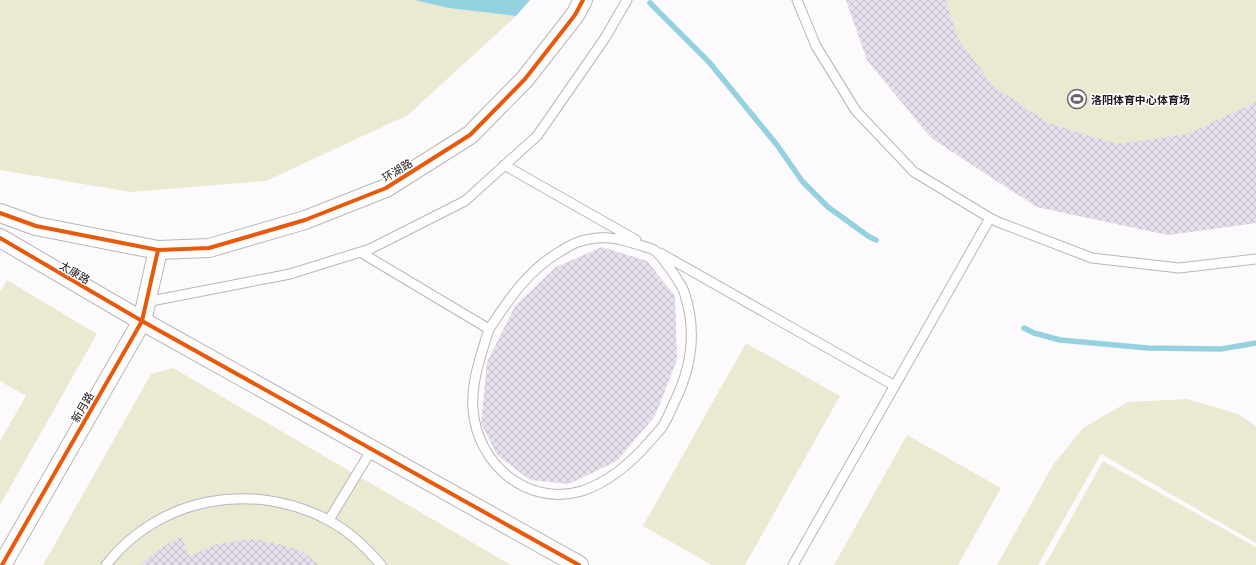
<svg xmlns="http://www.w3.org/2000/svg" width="1256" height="565" viewBox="0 0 1256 565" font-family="'Golos Text','Noto Sans SC',sans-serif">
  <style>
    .green { fill: #eaead3 }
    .water { fill: #95d2e0 }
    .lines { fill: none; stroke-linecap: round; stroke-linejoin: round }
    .stream { stroke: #95d2e0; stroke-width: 5.5 }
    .building { fill: url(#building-cross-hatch) }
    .lane-casing { stroke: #bab5bb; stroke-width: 11 }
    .street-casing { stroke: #bab5bb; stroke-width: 20 }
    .lane { stroke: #fffeff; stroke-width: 9 }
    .street { stroke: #fffeff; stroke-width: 18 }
    .cycleway-casing { stroke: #fff; stroke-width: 6 }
    .cycleway { stroke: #e8590c; stroke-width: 4 }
    .labels { text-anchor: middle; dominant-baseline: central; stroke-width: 3; stroke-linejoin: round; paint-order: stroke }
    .poi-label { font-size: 11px; font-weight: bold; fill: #1d151d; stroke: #fff; text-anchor: start }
    .street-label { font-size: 11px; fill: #1d151d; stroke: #fff }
  </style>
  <defs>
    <pattern id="building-cross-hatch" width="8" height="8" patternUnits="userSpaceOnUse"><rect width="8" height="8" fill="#e6dfec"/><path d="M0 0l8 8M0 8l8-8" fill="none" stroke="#c5beca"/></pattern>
  </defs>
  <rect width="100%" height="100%" fill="#fdfafd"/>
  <!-- green -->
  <path class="green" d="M0,0h414l34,8 68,8 -108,99 -142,66 -136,11 -130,-22z
    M846,0h410v223l-88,12 -131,-28 -106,-69 -64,-78z
    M7,280l90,54 -97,171v-64l26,-45 -26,-15v-89z
    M746,343l94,53 -95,169h-33l-69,-39z
    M173,368l338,197h-468l108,-191z
    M1187,399l51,15 18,12v117l-155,-89 -63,111h-41l56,-100 30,-37 45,-26z
    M907,435l94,53 -43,77h-124z
    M1103,461l153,86v18h-211z"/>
  <!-- water -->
  <path class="water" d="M414,0h116l-14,16 -68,-8z"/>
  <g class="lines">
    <!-- stream -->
    <path class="stream" d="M650,3l59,59 68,83 25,36 26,26 40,29 8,4
      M1024,328l10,5 26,7 88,8 73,1 35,-6"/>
  </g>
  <!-- building -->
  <path class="building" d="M846,0h100l11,37 36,49 55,37 69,21 71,-10 68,-32v121l-88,12 -131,-28 -106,-69 -64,-78z
    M602,247l45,14 28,35 2,64 -22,56 -38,45 -48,23 -39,-4 -33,-25 -16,-32 6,-61 28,-56 41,-39z
    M181,536l8,20 29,-12 36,-5 32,7 18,7 15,12h-179l16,-14z"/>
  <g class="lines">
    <!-- lane casing -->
    <g class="lane-casing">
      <path id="lane" d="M797,0l19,46 40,65 58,61 76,46 8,4 94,36 87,10 77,-9
        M504,165l132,75
        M360,252l129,77c-8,26 -18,53 -16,80 4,55 54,98 109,82 27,-9 50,-29 68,-50 5,-6 11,-11 14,-17 4,-7 7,-14 10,-21 17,-34 23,-71 11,-108 -1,-6 -5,-11 -8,-16 -5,-8 -17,-25 -23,-29 -5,-3 -13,-4 -18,-6 -22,-7 -37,-9 -58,-2 -6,2 -12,6 -17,9 -32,18 -52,48 -72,78
        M660,253l235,133
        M146,302l144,-28 80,-25 95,-48 72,-65 68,-98 22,-38
        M329,520l43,-71
        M106,565c53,-68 146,-85 222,-45 21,11 38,27 53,45
        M793,565l197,-347"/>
    </g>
    <!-- street casing -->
    <g class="street-casing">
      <path id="street" d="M0,213l36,13 122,24 51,-2 96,-28 81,-32 84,-53 55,-56 50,-64 8,-15
        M0,238l142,83 437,244
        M2,565l140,-244 16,-71"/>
    </g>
    <!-- lane -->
    <use href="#lane" class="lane"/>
    <!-- street -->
    <use href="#street" class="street"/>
    <!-- cycleway casing -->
    <g class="cycleway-casing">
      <path id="cycleway" d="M0,213l36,13 122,24 51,-2 96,-28 81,-32 84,-53 55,-56 50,-64 8,-15
        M0,238l142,83 437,244
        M2,565l140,-244 16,-71"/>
    </g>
    <!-- cycleway -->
    <use href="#cycleway" class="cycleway"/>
  </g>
  <!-- icons -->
  <defs>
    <g id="stadium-ring" transform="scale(1)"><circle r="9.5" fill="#fff" stroke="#6b656b" stroke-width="1.5"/><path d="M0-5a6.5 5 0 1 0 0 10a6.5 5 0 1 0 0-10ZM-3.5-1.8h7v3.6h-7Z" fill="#6b656b"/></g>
  </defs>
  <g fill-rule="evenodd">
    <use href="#stadium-ring" x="1077" y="99"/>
  </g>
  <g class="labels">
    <!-- poi labels -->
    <g class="poi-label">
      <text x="1091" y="99">洛阳体育中心体育场</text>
    </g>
    <!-- street labels -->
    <g class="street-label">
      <text transform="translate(397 170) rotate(-31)">环湖路</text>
      <text transform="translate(75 272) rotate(30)">太康路</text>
      <text transform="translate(82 407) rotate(-60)">新月路</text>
    </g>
  </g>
</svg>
